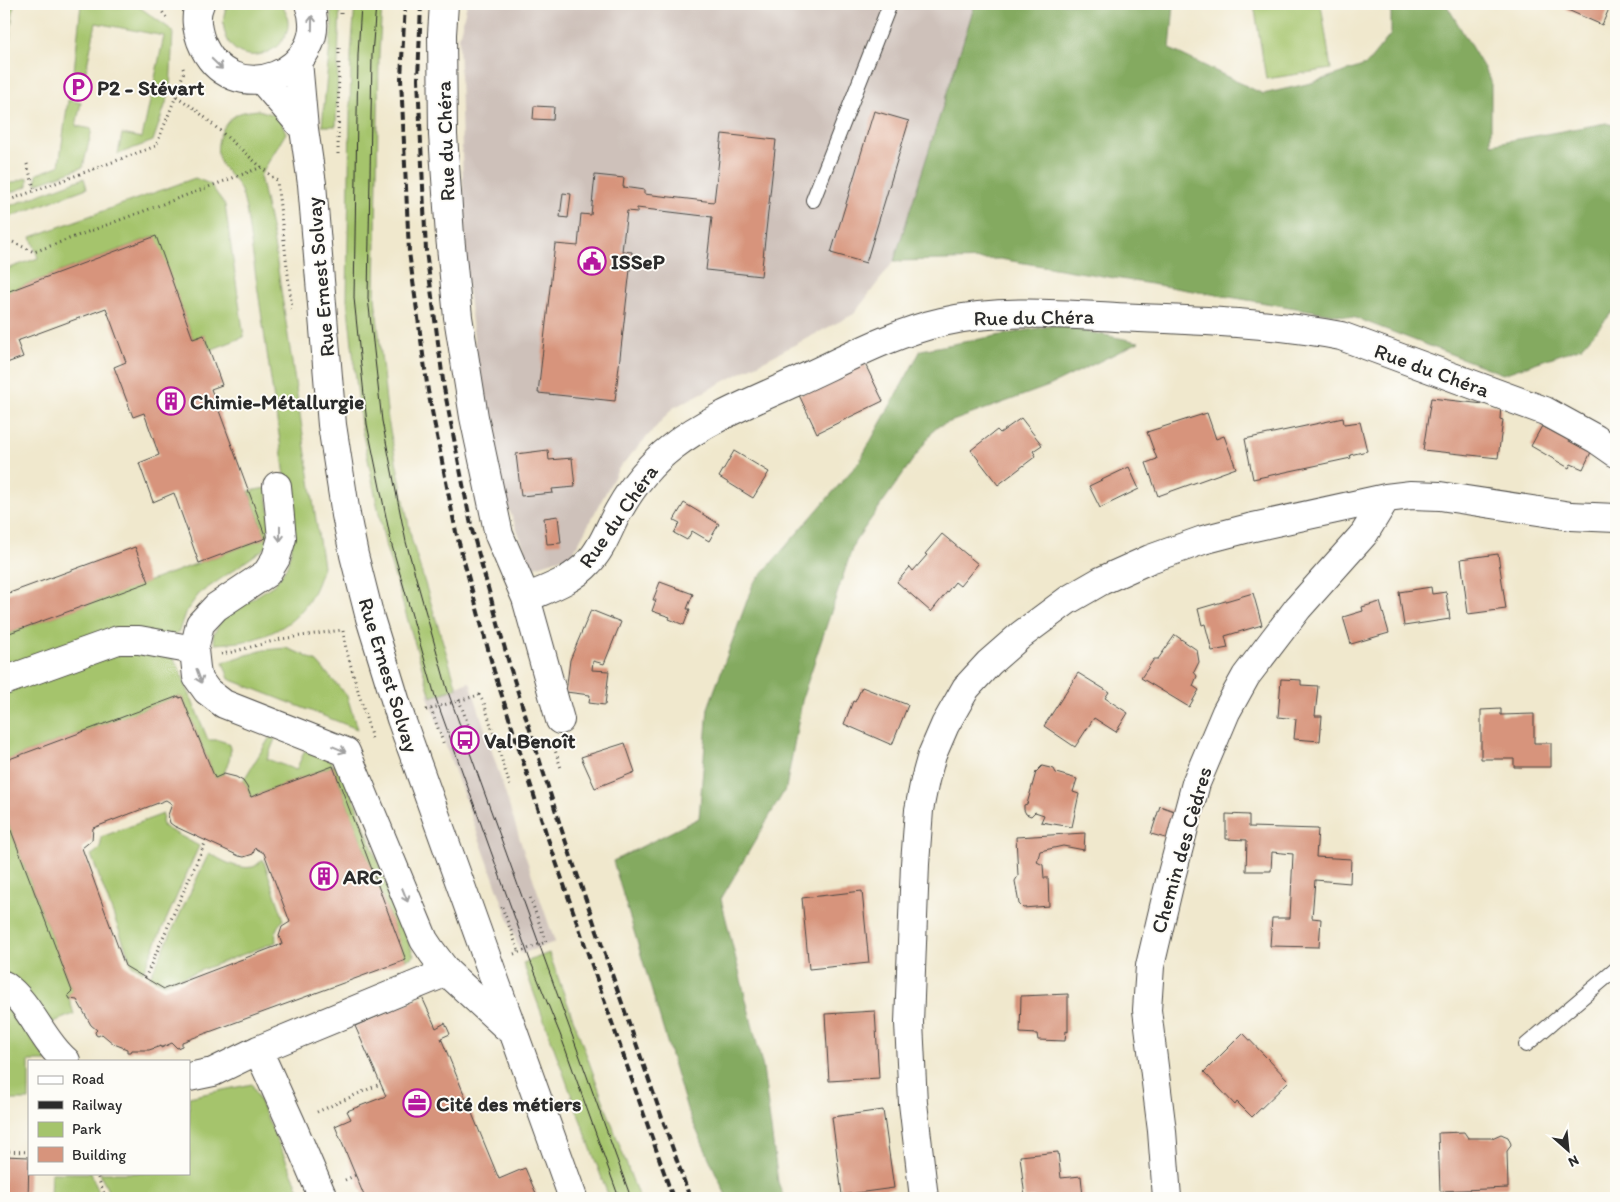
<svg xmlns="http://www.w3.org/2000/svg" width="1620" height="1202" viewBox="0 0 1620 1202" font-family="Itim,sans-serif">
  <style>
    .industrial { fill: #cec1ba }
    .green { fill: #a5c46c; stroke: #68784c }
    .forest { fill: #84aa60; stroke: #586a46 }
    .building { fill: #d7947c; fill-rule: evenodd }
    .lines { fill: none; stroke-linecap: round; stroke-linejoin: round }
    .service-casing { stroke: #494743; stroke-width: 16 }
    .minor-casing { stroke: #494743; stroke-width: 30 }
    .tertiary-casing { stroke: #494743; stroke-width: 30 }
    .path { stroke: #494743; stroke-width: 3; stroke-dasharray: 1 4; stroke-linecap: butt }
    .service { stroke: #fff; stroke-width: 14 }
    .minor { stroke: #fff; stroke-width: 28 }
    .tertiary { stroke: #fff; stroke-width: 28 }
    .tram { stroke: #2b2b2b; stroke-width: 1 }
    .rail { stroke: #2b2b2b; stroke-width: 4; stroke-dasharray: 8 4; stroke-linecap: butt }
    .oneway { stroke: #a0a0a0 }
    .labels { text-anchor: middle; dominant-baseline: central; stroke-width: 4; stroke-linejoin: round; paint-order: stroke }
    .poi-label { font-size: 21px; font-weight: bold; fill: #2b2b2b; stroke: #fdfcf7; text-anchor: start }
    .street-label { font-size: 21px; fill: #2b2b2b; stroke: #fdfcf7 }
  </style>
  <rect width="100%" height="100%" fill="#fdfcf7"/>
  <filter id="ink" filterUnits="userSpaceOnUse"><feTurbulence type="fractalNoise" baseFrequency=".02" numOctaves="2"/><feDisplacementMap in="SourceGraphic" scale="10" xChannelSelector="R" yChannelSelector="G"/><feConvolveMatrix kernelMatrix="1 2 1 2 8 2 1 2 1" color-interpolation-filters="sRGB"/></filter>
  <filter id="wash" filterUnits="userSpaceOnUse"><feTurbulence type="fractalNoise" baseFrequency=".0096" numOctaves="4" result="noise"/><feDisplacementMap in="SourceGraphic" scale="20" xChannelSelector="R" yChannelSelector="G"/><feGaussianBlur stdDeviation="1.12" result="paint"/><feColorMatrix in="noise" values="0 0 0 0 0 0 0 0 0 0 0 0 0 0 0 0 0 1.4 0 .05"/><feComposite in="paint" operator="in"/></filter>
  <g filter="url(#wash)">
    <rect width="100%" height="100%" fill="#f0e8cd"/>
    <!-- industrial -->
    <path class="industrial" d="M467,4h508l-81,257 -40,53 -181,94 -54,60 -47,87 -40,13 -25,-64 -27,-116 -15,-124 -6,-227z
      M470,682l52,164 33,96 -34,12 -94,-260z"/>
    <!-- green -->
    <path class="green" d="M4,4h10l-7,59 -3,-1z
      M81,4h54l38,27 -3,60 -17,50 -35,13 4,-20 20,4 22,-102 -68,-13 -11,52 -11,-4z
      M229,4h52c30,42 -44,75 -56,29 -3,-11 -2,-20 4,-29z
      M330,4h10l-4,122h-14l10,-103z
      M355,4h27l-3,51 -4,242 13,123 24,121 45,147 -26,9 -45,-149 -25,-123 -14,-126 4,-244z
      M1254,4h67l10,65 -65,10z
      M68,100l13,3 -5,23 16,3 -9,38 -47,17 1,-10 22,-8z
      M258,110l21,6 7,17 -26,43 13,61 50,329c-11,41 -31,63 -73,74 -11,3 -24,3 -35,4l-2,-9 9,-16 53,-35 12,-18 7,-29 -48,-328c-2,-7 -3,-16 -7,-22 -5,-10 -17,-17 -20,-28 -5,-15 3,-36 17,-44 6,-4 15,-4 22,-5z
      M28,177v9l-24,9v-9z
      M84,178l3,10 -83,31v-11z
      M195,178l15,6 15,21 19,132 -34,13 -6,-15 -11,4 -38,-103 -151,57v-23l34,-12 -7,-21z
      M266,488l7,47 -5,11 -69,48 -14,19 -6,18 -6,6 -164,34 -5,-8v-28l262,-97 -17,-47z
      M116,648l56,8 6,10 30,74h10l10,3c6,10 -1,21 -4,31l-9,4 -33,-81 -3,1v-2l-175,65v-71z
      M286,648l16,6 15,8 30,34 10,33 -128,-50 -6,-17 41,-12z
      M270,737l5,2 -8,20 29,11 9,-20 26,11 2,5 7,-3 74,193 -8,4 -73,-194 -82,31 -4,-10 -4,-6z
      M4,812l68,179 -4,4 6,19 -26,10 -44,-50z
      M163,814l-1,8 2,5 35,19 -56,126 -11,-7 -41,-110c8,-4 11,-9 10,-18z
      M209,853c12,7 28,17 44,14 3,-1 7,-5 10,-8l21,61c-8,6 -9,11 -8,22l-112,42 -14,-7z
      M549,953l90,245h-30l-86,-235z
      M4,999l43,62h-18v39h-25z
      M252,1084l51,114h-192l-11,-25h89v-76z
      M51,1173h40l10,25h-51z"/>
    <!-- forest -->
    <path class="forest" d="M975,4h199l-4,45 93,45 48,-11 55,-18 25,-31v-30h55l45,76v64l115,-21 10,3v182l-34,39 -79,27 -147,-56 -356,-59 -106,2z
      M1055,325l84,17 -90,44 -113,41 -82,116 -51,153 -17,92 -65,111 42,169 15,114 6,16h-57l-40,-89 -74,-248 86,-43 9,-110 45,-124 106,-122 62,-112z"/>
    <g id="blocks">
      <!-- building -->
      <path class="building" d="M1554,4h57l-9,21z
        M534,106l20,1 -1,13 -20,-1z
        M874,111l35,10 -43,142 -35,-10z
        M722,134l54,6 -15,136 -55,-6 6,-53 -75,-9v4l-10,-1 -5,40 10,1 -17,149 -77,-8 17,-149 23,2 3,-32 10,1 4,-40 29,3 -1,9 21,3v4l70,8z
        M563,193l8,1 -3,24 -8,-1z
        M156,236l37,103 11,-4 18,50 -11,4 55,149 -67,25 -25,-70 -21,9 -14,-39 20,-8 -15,-42 -11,4 -19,-50 12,-5 -20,-54 -89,33 6,16 -19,7v-71z
        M865,364l18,37 -66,32 -18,-38z
        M1431,398l70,8 -1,13 3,1 -5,38 -75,-8z
        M1207,413l9,26 8,-3 12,32 -78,28 -12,-33 11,-4 -10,-27z
        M1021,418l21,27 -9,6 3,5 -38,29 -27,-35 26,-20 3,3z
        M1343,418l1,6 16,-2 7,29 -17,4 1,3 -98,21 -8,-40z
        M1542,426l49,26 -8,17 -12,-5 -2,4 -38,-22z
        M548,450l1,10 23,-2 3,29 -23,2 1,4 -32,3 -5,-42z
        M734,451l35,21 -16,26 -34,-21z
        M1129,467l10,22 -39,19 -11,-22z
        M684,503l35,21 -10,17 -17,-10 -5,9 -13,-7 6,-10 -6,-3z
        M558,516l3,27 -14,1 -3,-26z
        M942,534l36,30 -18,22 -5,-4 -24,30 -34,-30 13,-15 3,4 14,-16 -2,-1z
        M135,547l14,35 -145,53v-40z
        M1498,554l8,55 -38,5 -7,-55z
        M660,582l33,12 -6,15h3l-6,16 -15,-6 1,-2 -18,-6 4,-11h-3z
        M1431,587l1,7 14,-2 4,27 -46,7 -5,-34z
        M1253,593l9,32 -37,11 3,12 -16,3 -7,-27 -3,1 -4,-16z
        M1380,602l9,31 -38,11 -8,-27 20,-6 -1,-4z
        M591,610l30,12 -17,42 -11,-3 -1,9 17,1 -4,34 -16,-2 1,-8 -24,-3 4,-32z
        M1175,635l22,15 2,12 -5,10 3,4 -4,10 6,4 -10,17 -48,-29 13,-19h4z
        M1078,673l31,19 -4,6 23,15 -12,19 -22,-14 -19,29 -31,-21z
        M1281,679l20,1v5l17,1 -3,30h7l-2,25 -26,-2 2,-20 -18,-2z
        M862,687l46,18 -16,40 -48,-21 9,-23 2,1z
        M179,696v2l3,-1 33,81 9,-4 12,3 7,4 4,6 4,10 82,-31 73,194 -224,82v4l-5,2 -5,-5 -11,5v-2l-12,4h-17l-1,2h-4v-3l-13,-5 -12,-10 -4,2 -2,-1 -1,-3 2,-2 -6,-5 -14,-25 -7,-1 -2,-4 4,-4 -68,-179v-51zM166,800l6,4 -4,11 2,8 4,3 65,30 5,1 9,-3 2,-6 9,5 26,69 -8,5 -3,9 3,8 -118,45 -39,-23 -43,-118 10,-8 1,-12z
        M1501,709v6l33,-1v29h17v24h-37v-8h-33v-49z
        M625,743l10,29 -40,16 -14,-31z
        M1042,766l12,3 2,4 21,6 -4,13 6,2 -7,33 -31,-5 3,-7 -9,-3 -4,4 -5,-2 -2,-4v-5l3,-1 9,-32z
        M1160,806l17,6 -8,27 -18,-5z
        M1226,814l23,1v12l69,2 -2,28 35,2 -1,24 -35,-3 -3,38 9,1 -2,28 -49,-1 2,-28h18l3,-64 -21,-2 -1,19h-25l1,-31 -21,-1z
        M1085,833l-1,17 -21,-4 -23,5 -3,11 6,3 1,13h4l1,28 -26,2 -4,-4 -4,-23 3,-5 -2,-39z
        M862,891l7,72 -60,6 -7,-71z
        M1068,994v38l-2,-1 -1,10 -27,-1 -1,-6 -17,-1 1,-37z
        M422,997l14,31 9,-5 5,11 -9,4 58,141 26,-11 13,30h-173l-30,-72 16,-7 -4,-8 39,-15 -31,-70z
        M875,1011l4,67 -50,3 -4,-67z
        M1243,1033l46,48 -37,36 -15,-15 -2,3 -31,-33z
        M883,1110l11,78 -52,7 -10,-78z
        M1464,1132l4,6h24l9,-4 7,3 3,7 -1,3 -3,4 1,37 -68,3 -2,-58z
        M1058,1152l3,26 20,-2 2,21 -58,1 -5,-42z
        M4,1156l25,1 -1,41h-24z"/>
    </g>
  </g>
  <g filter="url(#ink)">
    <use href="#blocks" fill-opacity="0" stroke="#494743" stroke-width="1"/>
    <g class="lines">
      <!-- service casing -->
      <g class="service-casing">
        <path id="service" d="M813,200l77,-196
          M1526,1045l90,-76"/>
      </g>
      <!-- minor casing -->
      <g class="minor-casing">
        <path id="minor" d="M444,4l-2,30 1,101 7,101 8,81 16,100 25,118 27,63 34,122
          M277,486l5,52 -6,20 -9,15 -51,34 -16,17 -6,26 3,27 10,14 17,13 122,48 78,188 8,12 15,20 66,61
          M526,598c23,-10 46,-17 63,-36 14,-14 20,-35 30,-52 13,-23 31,-46 53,-63 34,-27 81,-46 121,-64 47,-21 99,-50 149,-61 57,-13 116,-8 174,-5 75,3 151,5 225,19l204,75 51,28 20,14
          M4,681l114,-41h21l55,10
          M4,985c27,19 37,55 62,76
          M258,1050l33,73 32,75
          M189,1077l24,-5 45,-22 189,-78
          M924,1198l-11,-95 -4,-80 6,-159 4,-54 6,-30 7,-25 13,-30 21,-37 23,-25 32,-28 47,-35 33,-19 49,-22 53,-19 46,-12 137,-30 25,-3 29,1 131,20 45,2
          M1167,1198l-5,-67 -15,-121 3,-44 21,-89 25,-94 30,-71 20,-36 52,-68 66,-74 22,-36"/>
      </g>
      <!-- tertiary casing -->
      <g class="tertiary-casing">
        <path id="tertiary" d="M200,4c-6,12 -3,25 1,37 29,75 134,29 108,-37
          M298,61l6,68 8,55 20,241 14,90 8,40 16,63 31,101 172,479
          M262,80l42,49"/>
      </g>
      <!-- path -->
      <path class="path" d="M157,4l11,16
        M341,14v-10
        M183,68l1,3 -8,25 18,12 83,73 15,128
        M338,154l1,-109
        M27,164l8,27
        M4,202l152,-56 20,-50
        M4,238l30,14 228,-85
        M343,631l3,18 26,90
        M221,654l11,-2 49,-13 61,-9
        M459,700l13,35
        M431,709l13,36
        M426,710l53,-15 5,8 26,83
        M554,747l7,21
        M502,907l17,45
        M514,954l32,-12 -16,-45
        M145,978l61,-137
        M317,1112l63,-28
        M4,1151l25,1
        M96,1173l10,25
        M345,1180l11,-5"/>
      <!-- service -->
      <use href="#service" class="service"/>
      <!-- minor -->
      <use href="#minor" class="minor"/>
      <!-- tertiary -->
      <use href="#tertiary" class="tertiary"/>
      <!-- tram -->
      <path class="tram" d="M361,4l-3,51 -4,243 13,126 25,122 43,150 95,264 30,74 59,164
        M376,4l-4,51 -4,243 14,123 24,121 42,150 183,506"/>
      <!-- rail -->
      <path class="rail" d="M405,4l-4,74 8,174 19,139 28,141 38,139 53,165 126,362
        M421,4l-3,75 8,172 18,137 28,142 38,137 52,164 128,367"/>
    </g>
    <!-- one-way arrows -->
    <defs><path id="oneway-shaft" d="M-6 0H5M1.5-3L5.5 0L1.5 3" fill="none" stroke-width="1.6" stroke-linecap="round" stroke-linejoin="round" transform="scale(1.25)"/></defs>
    <g class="oneway">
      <use href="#oneway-shaft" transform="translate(312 23) rotate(-89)"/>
      <use href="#oneway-shaft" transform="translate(217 64) rotate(44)"/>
      <use href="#oneway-shaft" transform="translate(280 534) rotate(90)"/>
      <use href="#oneway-shaft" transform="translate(199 676) rotate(70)"/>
      <use href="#oneway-shaft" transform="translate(339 749) rotate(23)"/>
      <use href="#oneway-shaft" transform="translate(405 895) rotate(68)"/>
    </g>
  </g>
  <!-- icons -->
  <defs>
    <g id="parking-ring" transform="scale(1.4375)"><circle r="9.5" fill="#fdfcf7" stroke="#b5179e" stroke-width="1.5"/><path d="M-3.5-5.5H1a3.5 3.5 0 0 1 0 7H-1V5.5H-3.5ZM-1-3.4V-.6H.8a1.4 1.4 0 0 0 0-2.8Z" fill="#b5179e"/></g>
    <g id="civic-ring" transform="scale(1.4375)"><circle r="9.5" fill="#fdfcf7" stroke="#b5179e" stroke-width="1.5"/><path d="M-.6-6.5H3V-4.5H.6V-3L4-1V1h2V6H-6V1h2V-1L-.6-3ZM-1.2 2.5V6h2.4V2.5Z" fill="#b5179e"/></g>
    <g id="building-ring" transform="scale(1.4375)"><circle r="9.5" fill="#fdfcf7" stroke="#b5179e" stroke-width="1.5"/><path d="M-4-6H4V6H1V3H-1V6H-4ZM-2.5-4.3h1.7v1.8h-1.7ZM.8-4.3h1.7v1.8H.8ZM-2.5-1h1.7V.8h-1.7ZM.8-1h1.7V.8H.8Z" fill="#b5179e"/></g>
    <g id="bus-ring" transform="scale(1.4375)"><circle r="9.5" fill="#fdfcf7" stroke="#b5179e" stroke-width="1.5"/><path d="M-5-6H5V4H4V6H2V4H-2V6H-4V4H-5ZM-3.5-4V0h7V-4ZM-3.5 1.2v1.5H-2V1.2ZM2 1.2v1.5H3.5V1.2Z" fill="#b5179e"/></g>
    <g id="office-ring" transform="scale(1.4375)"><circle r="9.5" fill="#fdfcf7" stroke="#b5179e" stroke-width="1.5"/><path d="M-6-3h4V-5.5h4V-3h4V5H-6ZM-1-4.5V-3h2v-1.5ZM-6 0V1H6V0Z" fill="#b5179e"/></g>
  </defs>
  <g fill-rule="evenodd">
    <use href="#parking-ring" x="78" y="87"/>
    <use href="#civic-ring" x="592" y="261"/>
    <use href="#building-ring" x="171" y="401"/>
    <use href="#bus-ring" x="465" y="740"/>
    <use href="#building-ring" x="324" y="876"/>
    <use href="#office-ring" x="417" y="1103"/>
  </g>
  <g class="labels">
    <!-- poi labels -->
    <g class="poi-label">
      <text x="97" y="87">P2 - Stévart</text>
      <text x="611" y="261">ISSeP</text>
      <text x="190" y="401">Chimie-Métallurgie</text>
      <text x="484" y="740">Val Benoît</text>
      <text x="343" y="876">ARC</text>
      <text x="436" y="1103">Cité des métiers</text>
    </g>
    <!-- street labels -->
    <g class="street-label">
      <text transform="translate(445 141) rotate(-92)">Rue du Chéra</text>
      <text transform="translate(320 277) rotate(-95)">Rue Ernest Solvay</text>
      <text transform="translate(1034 317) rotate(-1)">Rue du Chéra</text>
      <text transform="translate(1432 370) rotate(20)">Rue du Chéra</text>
      <text transform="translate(618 516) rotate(-55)">Rue du Chéra</text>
      <text transform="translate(389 675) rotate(73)">Rue Ernest Solvay</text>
      <text transform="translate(1181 850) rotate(-74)">Chemin des Cèdres</text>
    </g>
  </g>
  <!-- margin -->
  <rect width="1620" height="1202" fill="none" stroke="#fdfcf7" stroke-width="20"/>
  <!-- legend -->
  <rect x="28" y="1060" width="162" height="115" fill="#fdfcf7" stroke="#a9a8a5"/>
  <rect x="38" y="1076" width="25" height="8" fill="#ffffff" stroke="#a9a8a5"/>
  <text x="72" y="1084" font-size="15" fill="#2b2b2b">Road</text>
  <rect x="38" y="1101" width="25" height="8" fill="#2b2b2b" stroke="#a9a8a5"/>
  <text x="72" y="1110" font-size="15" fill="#2b2b2b">Railway</text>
  <rect x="38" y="1122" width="25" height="15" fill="#a5c46c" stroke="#a9a8a5"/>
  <text x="72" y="1134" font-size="15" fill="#2b2b2b">Park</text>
  <rect x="38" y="1147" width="25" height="15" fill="#d7947c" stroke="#a9a8a5"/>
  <text x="72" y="1160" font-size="15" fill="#2b2b2b">Building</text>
  <!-- north arrow -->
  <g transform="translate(1568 1150) rotate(153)" stroke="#fdfcf7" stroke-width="4" paint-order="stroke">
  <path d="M0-4L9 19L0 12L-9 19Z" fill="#2b2b2b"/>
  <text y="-8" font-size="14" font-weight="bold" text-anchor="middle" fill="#2b2b2b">N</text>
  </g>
</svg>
